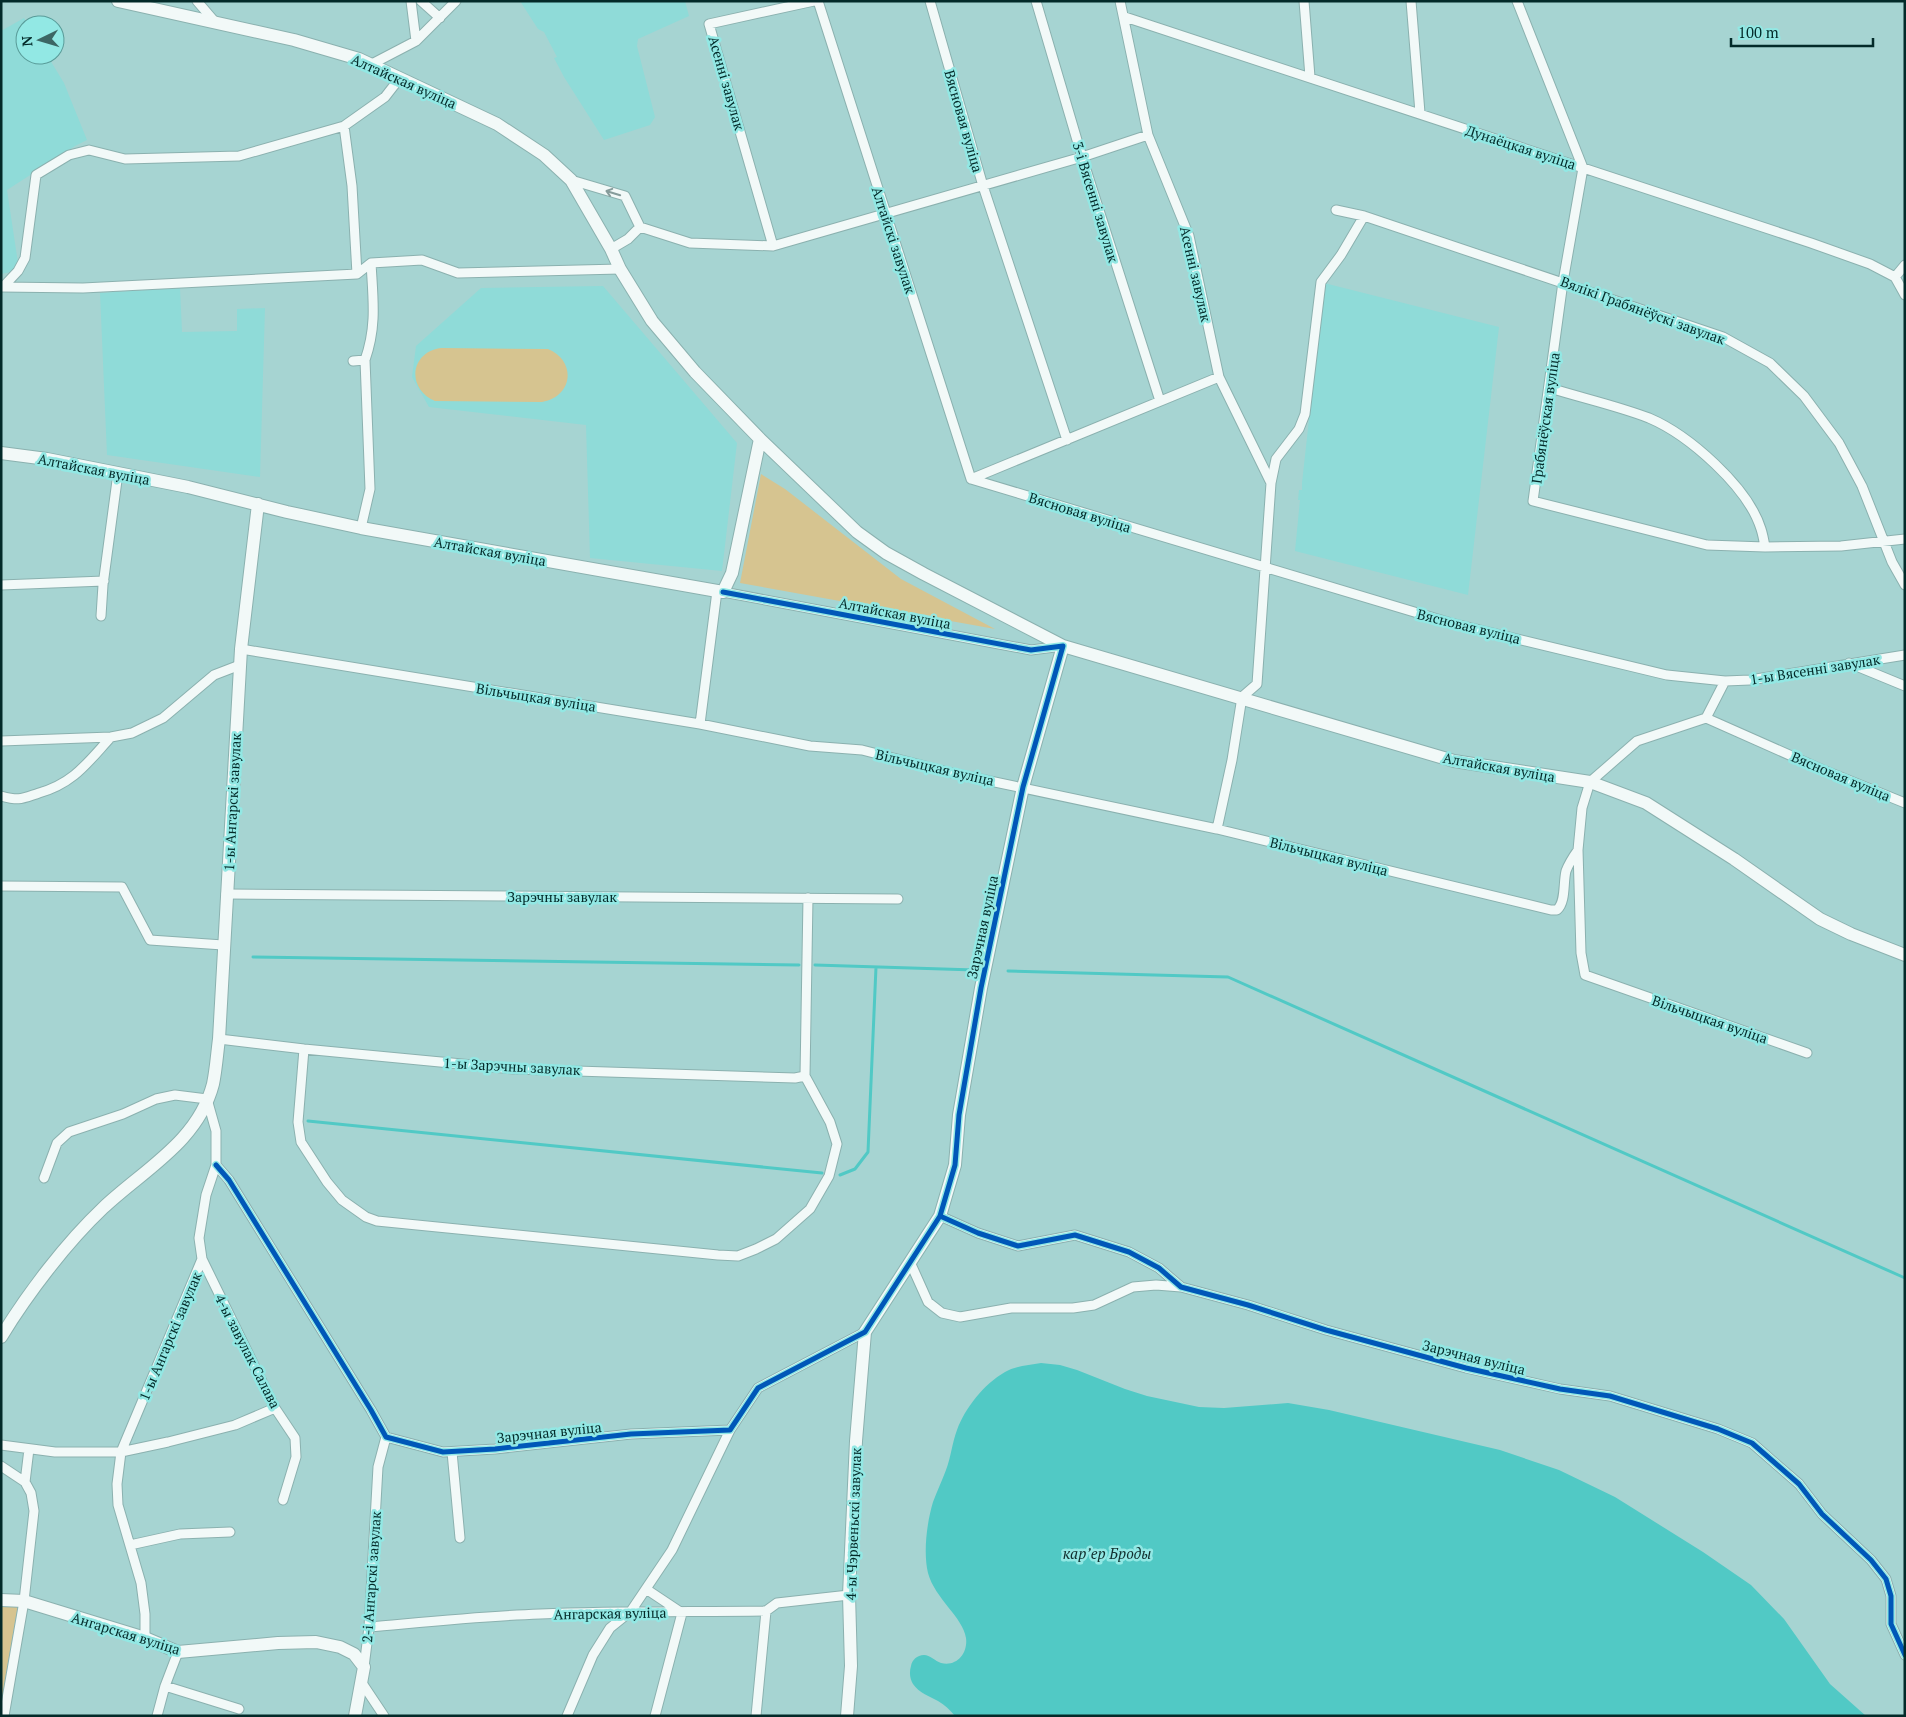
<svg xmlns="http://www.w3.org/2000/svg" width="1906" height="1717" viewBox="0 0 1906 1717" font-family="'PT Serif',serif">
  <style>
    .built { fill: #8fdbd8 }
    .green { fill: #d6c490 }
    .water { fill: #51c9c5 }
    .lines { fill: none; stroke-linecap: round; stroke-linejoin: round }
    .stream { stroke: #51c9c5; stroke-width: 3 }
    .street-casing { stroke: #8bb1af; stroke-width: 11 }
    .secondary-casing { stroke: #8bb1af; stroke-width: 14 }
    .street { stroke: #f2f9f8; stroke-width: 9 }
    .secondary { stroke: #f2f9f8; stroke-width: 12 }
    .cycleway-casing { stroke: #92e8e4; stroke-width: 8 }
    .cycleway { stroke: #0057b8; stroke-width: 5 }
    .oneway { stroke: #869c9b }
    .labels { text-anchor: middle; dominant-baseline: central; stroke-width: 5; stroke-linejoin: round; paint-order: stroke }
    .street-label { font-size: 14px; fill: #032a29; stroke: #92e8e4 }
    .water-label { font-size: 15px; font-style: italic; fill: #112f2e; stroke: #92e8e4 }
  </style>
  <rect width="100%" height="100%" fill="#a6d4d2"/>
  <!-- built -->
  <path class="built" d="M520,1h165l4,15 -51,23 -1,7 18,71 -5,8 -46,15 -40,-63 -10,-19 3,-1 -13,-25 -6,-3z
    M24,18l4,7h-3v30h22l17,28 23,57 -12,6 -68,44 11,73 -2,8 -15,3v-243z
    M1324,283l175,44 -31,268 -173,-44 5,-51h-2l1,-10h3v-7z
    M603,286l134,157 -15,128 -132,-13 -4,-133 -157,-18 -17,-30 4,-31 65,-58z
    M180,288l2,44 55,-1v-22l28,-1 -5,169 -153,-22 -7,-162z"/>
  <!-- green -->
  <path class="green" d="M441,348l107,1c29,12 25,48 -6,53l-107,-1c-29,-12 -25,-49 6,-53z
    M761,474l24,15 116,90 94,50 -255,-46z
    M1,1604l17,1 -17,98z"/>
  <!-- water -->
  <path class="water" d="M1041,1363l19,2 17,5 48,19 22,7 52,11 25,1 64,-5 41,7 171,40 59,20 56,27 88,55 48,33 33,34 46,65 36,32h-911c-5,-6 -10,-11 -17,-15 -9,-5 -19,-8 -25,-17 -3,-5 -4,-11 -2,-18 1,-6 6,-11 13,-11 6,0 11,6 17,8 16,4 27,-10 25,-25 -3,-21 -31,-39 -38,-65 -5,-21 -1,-51 5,-71 4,-11 9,-21 13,-32 5,-13 6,-27 11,-40 8,-22 27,-46 48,-58 10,-6 24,-7 36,-9z"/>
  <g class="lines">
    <!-- stream -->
    <path class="stream" d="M253,957l546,8
      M815,965l160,5
      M1008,971l220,6 677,301
      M308,1121l514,52
      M840,1175l15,-6 13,-17 8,-185"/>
    <!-- street casing -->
    <g class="street-casing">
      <path id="street" d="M197,1l18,21
        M411,1l5,40
        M421,1l19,17
        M818,1l153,478
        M930,1l53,185 84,254
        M1036,1l46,156 78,244
        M1120,1l28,134 41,101 30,141 52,106
        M1304,1l6,76
        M1411,1l9,112
        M1517,1l66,167 -20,114 -30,219 174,44 58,2 76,-1 64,-7
        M1125,17l686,226 59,21 25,13 10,18
        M370,65l46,-24 40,-40
        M344,126l8,60 5,88
        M571,180l54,16 15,31 -12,12 -17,10
        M1336,210l28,6 359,121 47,26 34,33 35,47 23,43 30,76 13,23
        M640,227l50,16 83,3 309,-89 66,-22
        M773,246l-64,-222 105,-23
        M1895,277l10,-12
        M1,287l82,1 274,-14 14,-11 51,-3 36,13 162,-4
        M3,287l15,-16 7,-13 11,-83 33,-20 20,-5 36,9 114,-3 105,-30 41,-29 14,-18
        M353,361l12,-1
        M1550,388c32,10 68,18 99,30 40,17 99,69 112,111 2,6 3,12 4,18
        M971,479l480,144 216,52 58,6 25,-1 155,-25
        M971,479l248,-102
        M361,528l9,-39 -5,-129c12,-34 8,-61 6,-97
        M1,585l103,-4
        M723,592l308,58 32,-4
        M101,616l2,-31 15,-112
        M241,649l459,75 110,22 52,4 90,23 265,56 334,81h6c9,-8 6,-27 9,-39 3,-8 7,-14 12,-21
        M1849,663l56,23
        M1725,681l-19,37 115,51 84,34
        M1706,718l-69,23 -47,41 -8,26 -4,42 3,103 4,22 222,78
        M700,724l17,-133
        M1,741l110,-4 21,-4 31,-15 51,-43 26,-10
        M1,796c19,5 20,3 38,-3 35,-10 48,-30 72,-56
        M1217,829l15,-69 10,-63 15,-13 14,-201 5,-24 23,-30 6,-15 16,-132 20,-27 23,-39
        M1,886l121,1 28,53 73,5
        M226,894l672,5
        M219,1039l85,10 210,20 281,9 10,-2
        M304,1049l-6,73 3,20 26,40 15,18 24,17 11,4 341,34 20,1 18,-7 20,-10 34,-30 19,-33 8,-32 -7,-22 -25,-46 3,-178
        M216,1165l13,15 142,230 15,27 57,15 52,-3 136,-15 99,-4 28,-42 107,-56
        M44,1178l13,-35 12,-11 54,-18 33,-15 19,-4 32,4 9,32v34l-10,30 -7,43 3,21 -81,193
        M940,1216l38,17 40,13 57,-11 54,17 30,16 22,19 67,18 78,25 140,38 94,21 50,7 108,33 34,14 47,41 23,30 49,46 15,19 5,17v28l14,31
        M202,1259l73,149 20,30 1,19 -13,43
        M910,1262l18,40 14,11 18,4 51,-9h62l21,-3 39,-18 23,-2 25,2
        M1,1445l54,7h66l-4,32 1,21 23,78 4,31v24
        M121,1452l47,-10 67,-17 40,-17
        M452,1452l8,86
        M1,1466l24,16 6,11 3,18 -10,90 -20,115
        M25,1482l4,-33
        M130,1545l50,-11 50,-2
        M646,1589l36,24 -27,103
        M369,1627c57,-5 114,-11 171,-13 75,-3 150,-2 226,-3l11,-8 72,-8
        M364,1667l5,-40 9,-160 8,-30
        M362,1683l22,33
        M165,1686l74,23
        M157,1716l8,-30 13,-34
        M567,1716l26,-61 17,-27 21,-17 41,-61 58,-120
        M756,1716l10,-105"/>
    </g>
    <!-- secondary casing -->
    <g class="secondary-casing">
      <path id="secondary" d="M118,1l176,39 65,19 138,65 47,31 27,25 40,69 9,20 32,52 43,51 65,67 97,93 29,21 38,21 139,72 391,115 136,21 56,21 88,56 86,60 31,15 54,21
        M1,453l46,6 141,28 99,25 74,16 362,64 9,-19 28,-134
        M1,1337c27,-44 65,-94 102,-129 40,-38 95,-66 110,-124 3,-14 4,-30 6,-45l22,-390 17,-145
        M1,1600l23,1 121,37 33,14 100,-9 38,-1 24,5 14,7 10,13 -9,49
        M847,1716l4,-50 -2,-71 7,-154 9,-109 75,-116 15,-51 4,-50 22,-127 42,-201 40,-141"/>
    </g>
    <!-- street -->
    <use href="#street" class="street"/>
    <!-- secondary -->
    <use href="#secondary" class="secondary"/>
    <!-- cycleway casing -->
    <g class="cycleway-casing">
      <path id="cycleway" d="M216,1165l13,15 142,230 15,27 57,15 52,-3 136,-15 99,-4 28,-42 107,-56 75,-116 15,-51 4,-50 22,-127 42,-201 40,-141 -32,4 -308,-58
        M940,1216l38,17 40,13 57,-11 54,17 30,16 22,19 67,18 78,25 140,38 94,21 50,7 108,33 34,14 47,41 23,30 49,46 15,19 5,17v28l14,31"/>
    </g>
    <!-- cycleway -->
    <use href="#cycleway" class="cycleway"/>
  </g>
  <!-- one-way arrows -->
  <defs><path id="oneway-shaft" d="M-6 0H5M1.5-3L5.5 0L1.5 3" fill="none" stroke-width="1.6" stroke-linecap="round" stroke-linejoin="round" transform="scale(1.25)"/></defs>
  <use class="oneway" href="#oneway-shaft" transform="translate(613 193) rotate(-163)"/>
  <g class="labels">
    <!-- street labels -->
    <g class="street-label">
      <text transform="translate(404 81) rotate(24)">Алтайская вуліца</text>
      <text transform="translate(727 83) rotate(74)">Асенні завулак</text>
      <text transform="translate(964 121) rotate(74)">Вясновая вуліца</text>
      <text transform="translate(1521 147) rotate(18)">Дунаёцкая вуліца</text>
      <text transform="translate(1096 202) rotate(73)">3-і Вясенні завулак</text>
      <text transform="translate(894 240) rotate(72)">Алтайскі завулак</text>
      <text transform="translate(1196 274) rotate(77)">Асенні завулак</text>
      <text transform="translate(1643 310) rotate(20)">Вялікі Грабянёўскі завулак</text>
      <text transform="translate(1545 418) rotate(-82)">Грабянёўская вуліца</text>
      <text transform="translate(94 469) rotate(11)">Алтайская вуліца</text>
      <text transform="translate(1080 512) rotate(17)">Вясновая вуліца</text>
      <text transform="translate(490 551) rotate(10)">Алтайская вуліца</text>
      <text transform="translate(895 613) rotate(11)">Алтайская вуліца</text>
      <text transform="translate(1469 626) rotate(14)">Вясновая вуліца</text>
      <text transform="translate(1815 669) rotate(-9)">1-ы Вясенні завулак</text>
      <text transform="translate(536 697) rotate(9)">Вільчыцкая вуліца</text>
      <text transform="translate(935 767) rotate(13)">Вільчыцкая вуліца</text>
      <text transform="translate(1499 767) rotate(10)">Алтайская вуліца</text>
      <text transform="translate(1841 776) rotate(23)">Вясновая вуліца</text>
      <text transform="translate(232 802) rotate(-87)">1-ы Ангарскі завулак</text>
      <text transform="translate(1329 856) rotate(14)">Вільчыцкая вуліца</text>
      <text x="562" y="896">Зарэчны завулак</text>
      <text transform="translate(982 927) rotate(-78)">Зарэчная вуліца</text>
      <text transform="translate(1710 1019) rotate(19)">Вільчыцкая вуліца</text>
      <text transform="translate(512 1066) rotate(3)">1-ы Зарэчны завулак</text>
      <text transform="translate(170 1336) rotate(-67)">1-ы Ангарскі завулак</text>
      <text transform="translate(248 1351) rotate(63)">4-ы завулак Салава</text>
      <text transform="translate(1474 1357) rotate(14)">Зарэчная вуліца</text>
      <text transform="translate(549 1432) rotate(-6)">Зарэчная вуліца</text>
      <text transform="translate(853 1524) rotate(-88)">4-ы Чэрвеньскі завулак</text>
      <text transform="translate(371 1577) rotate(-86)">2-і Ангарскі завулак</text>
      <text transform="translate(610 1613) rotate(-1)">Ангарская вуліца</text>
      <text transform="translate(126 1633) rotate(17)">Ангарская вуліца</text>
    </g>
    <!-- water labels -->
    <g class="water-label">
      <text x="1107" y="1553">карʼер Броды</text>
    </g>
  </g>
  <!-- border -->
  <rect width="1906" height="1717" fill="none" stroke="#032a29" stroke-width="5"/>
  <!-- north arrow -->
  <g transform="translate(40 40) rotate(265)"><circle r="24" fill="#92e8e4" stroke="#599c99"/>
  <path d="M0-4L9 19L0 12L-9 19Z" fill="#3c6664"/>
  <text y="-8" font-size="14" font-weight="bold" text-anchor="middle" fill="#032a29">N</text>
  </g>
  <!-- scale -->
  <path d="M1731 38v8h142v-8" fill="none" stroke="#032a29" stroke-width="2.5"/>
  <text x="1738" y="38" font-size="15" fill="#032a29" stroke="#92e8e4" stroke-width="4" paint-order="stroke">100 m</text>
</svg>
